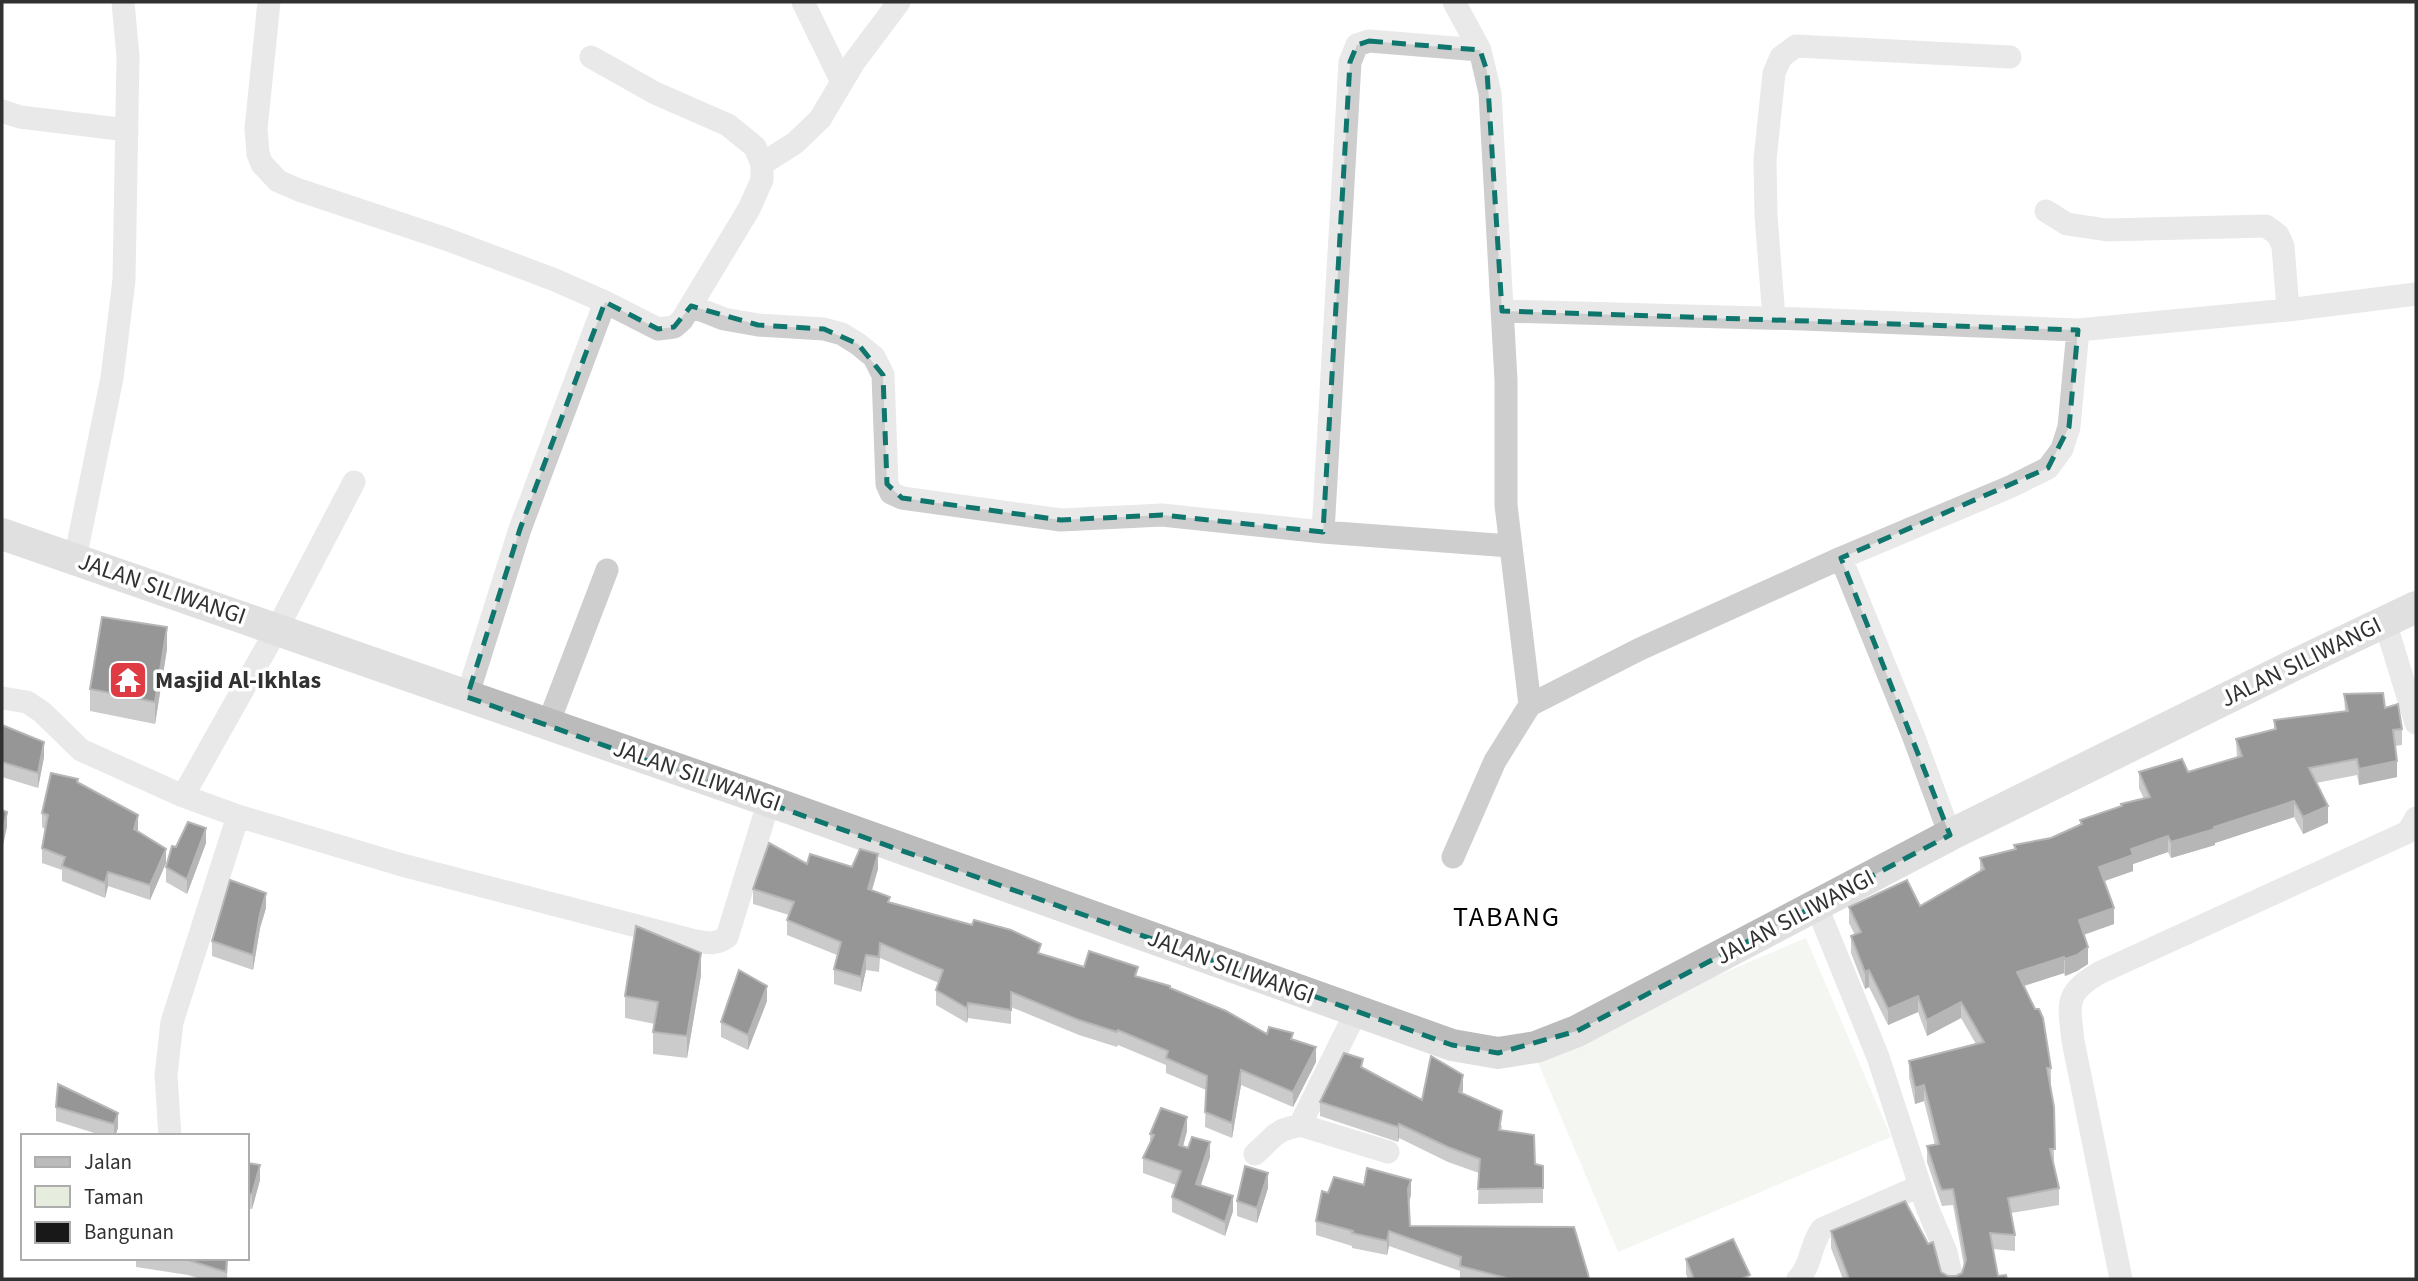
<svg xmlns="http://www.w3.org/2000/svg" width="2418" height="1281" viewBox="0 0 2418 1281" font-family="'Source Sans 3',sans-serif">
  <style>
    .green { fill: #e6eddf }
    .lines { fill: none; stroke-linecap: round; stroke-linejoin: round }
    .minor { stroke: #cecece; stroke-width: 23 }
    .secondary { stroke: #bbb; stroke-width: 32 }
    .wall { fill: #8c8c8c }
    .shaded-wall { fill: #5d5d5d }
    .building { fill: #181818; stroke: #5d5d5d; stroke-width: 2 }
    .marked { fill: none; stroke: #0f766e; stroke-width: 5; stroke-dasharray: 14 9; stroke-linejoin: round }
    .labels { text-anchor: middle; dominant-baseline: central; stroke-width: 7; stroke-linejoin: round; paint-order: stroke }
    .street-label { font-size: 24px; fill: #313131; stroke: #fff }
    .poi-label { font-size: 24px; font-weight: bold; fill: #313131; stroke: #fff; text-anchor: start }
    .quarter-label { font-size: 28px; letter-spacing: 2px; fill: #000; stroke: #fff }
  </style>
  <rect width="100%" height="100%" fill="#fff"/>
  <!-- green -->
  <path class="green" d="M1806,938l85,199 -273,115 -84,-199z"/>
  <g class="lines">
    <!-- minor -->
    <path class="minor" d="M269,2l-13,127 2,25 4,10 16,17 21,9 147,49 109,41 50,22 53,27 16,-2 8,-7 67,-111 13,-29v-16l-7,-17 -27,-22 -73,-32 -64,-36
      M803,2l39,80
      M1454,2l26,48 10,43 16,287v125l24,200
      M1480,50l-111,-9 -12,4 -7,17 -27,470 187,14
      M2,111l18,6 107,13
      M762,164l33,-21 25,-24 34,-57 45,-60
      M2046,211l21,13 40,6 159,-4 12,9 5,11 5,64
      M691,306l33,13 34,6 66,4 18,5 16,10 16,13 9,18 4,109 4,9 11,5 159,22 101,-5 161,17
      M1502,311l301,8 275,11
      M1774,318l-8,-102 -1,-56 9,-87 7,-16 15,-11 214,11
      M75,559l37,-181 12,-98 4,-223 -5,-55
      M2385,622l31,101
      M467,697l53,-168 85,-227
      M2,698l25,4 15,10 39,38 102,46 55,20 164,49 293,76c13,2 21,4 32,-4l42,-136
      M548,724l59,-154
      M183,796l94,-167 77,-147
      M1950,835l-37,-100 -72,-177 171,-72 36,-18 14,-19 7,-22 9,-97 210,-20 128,-16
      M1453,857l42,-96 35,-56 110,-56 201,-91
      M1817,907l61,150 49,150 19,45 6,27
      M1300,1125l56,-113
      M170,1136l-4,-61 6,-53 66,-206
      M1255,1154l20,-19 8,-5 17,-5 88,27
      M1798,1279c14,-14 12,-35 24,-50l98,-43
      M2121,1279l-48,-238c-4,-38 -9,-47 26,-68l309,-141 8,-14"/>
    <!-- secondary -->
    <path class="secondary" d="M2,534l767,267 683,244 46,8 38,-6 41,-16 373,-196 344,-170 122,-58"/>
  </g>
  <!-- wall -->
  <path class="wall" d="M167,649l-12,75 -65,-13v-22z
    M2344,694l41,14 17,21v16l-7,1 2,31 -38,8 -2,-10 -41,8 12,40 -25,11 -9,-17 -79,26v2l-44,13 -3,-6 -35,12v7l-29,10 10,43 -30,11 4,29 -11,7 -12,5 -1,-3 -40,13 27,82v16h-1l4,23v58l5,23v17l-48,8 4,22v16l-22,-2 5,27 9,3h-164l-12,-31v-17l110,41 7,4h8l6,-3 2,-7 -11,-61 -11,1 -15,-44v-16l8,-1 -11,-44 -9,3 -6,-27v-16l67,-17 -15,-26 -34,18 -9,-24 -30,13 -19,-38 -4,2 -14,-36v-17l4,-1 -6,-12v-16l71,-1 60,-35v-13l34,-8v-5l37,-7 29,-13v-5l41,-13v-3l23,-5 -5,-11v-16h49l49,-14 -1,-19 38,-9v-10l71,-8z
    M2,725l42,32 -6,31 -36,-11z
    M78,783l60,47v2l28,31 -16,37 -42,-14 -3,12 -43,-17v-11l-20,-7v-15l3,-19 -3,-2v-14z
    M206,843l-19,51 -21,-12v-15l10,-20z
    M807,864l71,5 -6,21 18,12 151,52 43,13 54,10 32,12 97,45 26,6 23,22 -23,45 -52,-22 -9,53 -27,-11 1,-37 -40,-17v-8l-48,-20 -1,2 -38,-12 -68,-28v17l-43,-6 -1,5 -31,-18v-15l3,-7 -59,-25 -1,14 -13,-2 -5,22 -27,-8v-15l3,-14 -50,-20v-15l2,-5 -36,-11v-15z
    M266,908l-6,20 -7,42 -41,-14v-15z
    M701,975l-14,83 -34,-4v-22l2,-8 -30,-6v-22z
    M767,1001l-19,49 -27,-13v-15z
    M1363,1068l59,32 41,-10 -1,3 40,33 -1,4 34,34 8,2v37l-65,1 1,-31 -31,-11 -49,-24 -1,4 -78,-26v-14z
    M56,1107l62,6v15l-3,8h-11l-48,-15z
    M1187,1131l-4,16 27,10 -9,28 32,26 -8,25 -53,-24v-15l4,-12 -33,-12v-15l7,-15v-9z
    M247,1163l13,17 -8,29h-2l-3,18z
    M1364,1185l47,10 -2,8 1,23 179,53h-129v-8l-71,-25 -2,9 -35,-7v-2l-36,-11v-14l12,-28z
    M1268,1188l-11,35 -20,-7v-15z
    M136,1258h92l-1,21h-26l-13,-4 -52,-8z
    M1686,1259l64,20h-62l-2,-5z"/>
  <!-- shaded-wall -->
  <path class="shaded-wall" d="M167,627v22l-12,75v-22z
    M44,742v15l-6,31v-15z
    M2397,761v16l-38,8v-16z
    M2294,801v16l-79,26v2l-44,13v-16z
    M2328,806v17l-25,11v-17z
    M7,812v15l-5,23v-15z
    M138,815v15l-4,14v-15z
    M206,828v15l-19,51v-15z
    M2168,836v16l-35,12v7l-34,12v-16l32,-18z
    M166,849v14l-16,37v-15z
    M878,854v15l-10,34v-14z
    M108,872v14l-3,12v-15z
    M266,893v15l-6,20 -7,42v-15l7,-41z
    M2114,908v16l-35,12v-16z
    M2088,947v17l-11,7 -12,5v-17z
    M701,953v22l-14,83v-22z
    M866,955v15l-5,22v-15z
    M2064,957v16l-47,15v-16z
    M1869,970v17l-4,2v-17z
    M767,986v15l-19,49v-15z
    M1918,996v16l-30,13v-16z
    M1961,1002v16l-34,18v-16z
    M968,1003v15l-1,5v-15z
    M1316,1047v15l-23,45v-15z
    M1241,1070v15l-9,53v-15z
    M1463,1075v15l-4,17v-15z
    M1924,1085v16l-9,3v-16z
    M118,1113v15l-3,8h-1v-12z
    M1187,1117v14l-8,29v-15z
    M1399,1124v14l-1,4v-15z
    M1210,1142v15l-14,42v-15z
    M260,1165v15l-8,29v-15z
    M1268,1173v15l-11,35v-15z
    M1411,1180v15l-3,9v-15z
    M250,1194v15l-3,18v-15z
    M1233,1196v15l-8,25v-14z
    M1389,1231v15l-2,9v-14z"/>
  <!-- building -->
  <path class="building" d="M102,617l65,10 -12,75 -65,-13z
    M2383,693l2,15 13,-4 4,25 -9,1 4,31 -38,8 -2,-10 -48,9 19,38 -25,11 -9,-16 -80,26 1,2 -44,13 -3,-6 -37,13 2,6 -34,12 15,41 -35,12 9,27 -11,8 -12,4 -1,-2 -47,15 18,37h4l4,9 8,50h-4l7,39 1,42h-5l9,39 -51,10 7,37 -25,-2 8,43 8,-1 1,4h-158l-18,-48 74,-30 23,43 5,-2 8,30 7,4h8l6,-3 4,-13 -13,-71 -11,1 -2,-4 -13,-40 12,-2 -15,-59 -9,3 -6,-27 75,-19 -23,-40 -34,18 -9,-24 -30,13 -19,-39 -4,2 -14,-36 10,-4 -12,-25 58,-27 13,26 64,-37 -4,-11 36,-9 -2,-4 37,-7 31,-14 -2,-4 42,-14 -1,-2 29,-7 -11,-25 43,-13 6,13 54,-16 -6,-17 40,-10 -2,-9 74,-9 -4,-17z
    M2,725l42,17 -6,31 -36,-11z
    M51,773l27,6 -1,3 61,33 -4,14 32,20 -16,36 -42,-13 -3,11 -43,-17 3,-9 -23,-9 6,-33 -6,-2z
    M2,810l5,2 -5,23z
    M188,822l18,6 -19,51 -21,-12 6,-21 4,1z
    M769,843l38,21 3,-10 42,13 8,-18 18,5 -10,35 22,8 -2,5 84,23 2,-5 37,10 30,14 -3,9 46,14 5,-16 49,16 -3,9 35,10v2l56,23 41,23 2,-7 24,6 -2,6 25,8 -23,45 -52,-22 -9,53 -27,-11 2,-36 -41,-18 2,-7 -50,-21 -1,2 -38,-12 -68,-28v18l-43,-7 -1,5 -31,-18 7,-20 -63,-27 -1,14 -13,-2 -5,22 -27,-8 7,-27 -54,-22 7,-18 -41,-13z
    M230,880l36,13 -6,21 -7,41 -41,-14z
    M636,926l65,27 -14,83 -34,-4 5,-30 -33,-6z
    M739,970l28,16 -19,49 -27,-13z
    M1344,1053l19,6 -2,8 61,33 9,-44 32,19 -4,17 43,19 -3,19 35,5 1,29 8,2v22l-65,1 2,-30 -32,-12 -49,-23 -1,3 -78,-25z
    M58,1084l60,29 -4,11 -58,-17z
    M1161,1108l26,9 -8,28 9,3 4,-11 18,5 -14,42 37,12 -8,26 -53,-25 9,-26 -38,-13 11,-23 -4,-1z
    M247,1163l13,2 -8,29h-2l-3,18z
    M1245,1166l23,7 -11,35 -20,-7z
    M1367,1168l44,12 -3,9 2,37 164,1 14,47 1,5h-79l-50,-13 1,-9 -72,-26 -2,10 -35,-8 1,-2 -37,-10 6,-30 6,2 6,-16 30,8z
    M1733,1239l17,36 -9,4h-47l-8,-20z
    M176,1258h51l-1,14 -38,-12z"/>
  <!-- marked area -->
  <path d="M0 0H2418V1281H0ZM1369,41l111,9 7,21 15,240 576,19 -9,97 -21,41 -207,90 109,277 -373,196 -79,22 -46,-8 -985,-348 53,-168 85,-227 53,27 16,-2 17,-21 67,19 66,4 34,15 25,31 4,109 15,14 159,22 101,-5 161,17 27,-470 7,-17z" fill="#fff" fill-opacity=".55" fill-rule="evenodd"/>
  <path class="marked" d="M1369,41l111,9 7,21 15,240 576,19 -9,97 -21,41 -207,90 109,277 -373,196 -79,22 -46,-8 -985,-348 53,-168 85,-227 53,27 16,-2 17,-21 67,19 66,4 34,15 25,31 4,109 15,14 159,22 101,-5 161,17 27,-470 7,-17z"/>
  <!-- icons -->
  <defs>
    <g id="temple-square" transform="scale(2.0125)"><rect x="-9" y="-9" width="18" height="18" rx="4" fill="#df3b44" stroke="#fff"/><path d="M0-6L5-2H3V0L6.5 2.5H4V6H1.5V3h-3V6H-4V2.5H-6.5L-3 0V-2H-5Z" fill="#fff"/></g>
  </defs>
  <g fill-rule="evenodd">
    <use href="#temple-square" x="128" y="680"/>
  </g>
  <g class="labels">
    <!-- street labels -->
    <g class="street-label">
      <text transform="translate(162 589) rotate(19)">JALAN SILIWANGI</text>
      <text transform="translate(2301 662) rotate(-26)">JALAN SILIWANGI</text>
      <text transform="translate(697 776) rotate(19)">JALAN SILIWANGI</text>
      <text transform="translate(1795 917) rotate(-28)">JALAN SILIWANGI</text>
      <text transform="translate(1231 967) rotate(20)">JALAN SILIWANGI</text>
    </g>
    <!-- poi labels -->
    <g class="poi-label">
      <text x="155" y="680">Masjid Al-Ikhlas</text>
    </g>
    <!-- quarter labels -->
    <g class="quarter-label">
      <text x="1507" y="917">TABANG</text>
    </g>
  </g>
  <!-- border -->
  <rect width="2418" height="1281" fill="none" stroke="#313131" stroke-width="7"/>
  <!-- legend -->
  <rect x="21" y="1134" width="228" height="126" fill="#ffffff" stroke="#adadad" stroke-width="2"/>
  <rect x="35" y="1157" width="35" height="10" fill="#bbbbbb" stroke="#adadad" stroke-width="2"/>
  <text x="84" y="1169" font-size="21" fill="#313131">Jalan</text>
  <rect x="35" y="1186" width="35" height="21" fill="#e6eddf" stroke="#adadad" stroke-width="2"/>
  <text x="84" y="1204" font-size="21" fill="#313131">Taman</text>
  <rect x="35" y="1222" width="35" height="21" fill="#181818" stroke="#adadad" stroke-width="2"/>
  <text x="84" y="1239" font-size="21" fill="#313131">Bangunan</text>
</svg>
